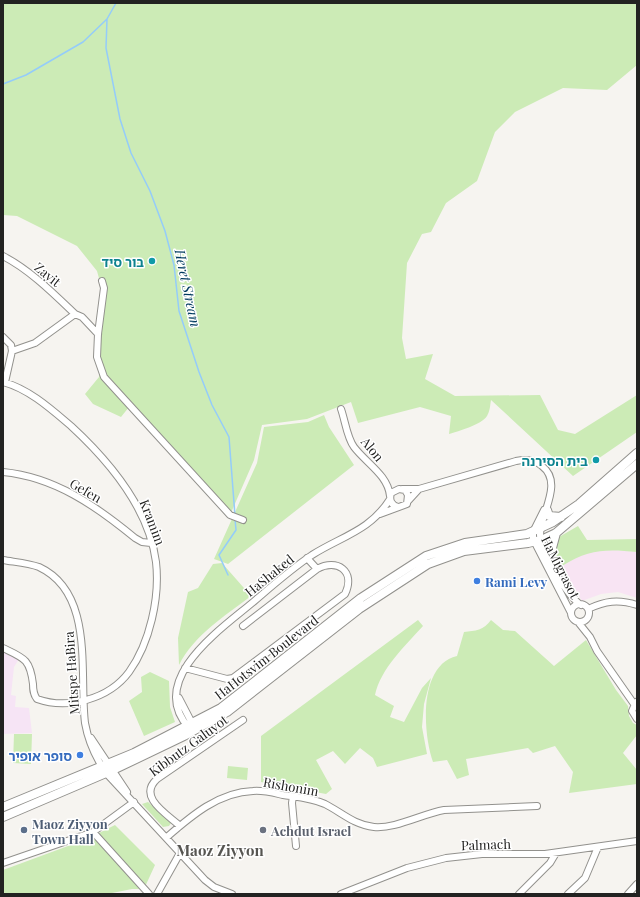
<svg xmlns="http://www.w3.org/2000/svg" width="640" height="897" viewBox="0 0 640 897" font-family="'Playfair Display','Noto Sans Hebrew',serif">
  <style>
    .commercial { fill: #f8e4f3 }
    .education { fill: #f6e4f5 }
    .green { fill: #ccebb6 }
    .lines { fill: none; stroke-linecap: round; stroke-linejoin: round }
    .stream { stroke: #94ccfa; stroke-width: 1.5 }
    .minor-casing { stroke: #92918d; stroke-width: 8 }
    .major-casing { stroke: #92918d; stroke-width: 10 }
    .minor { stroke: #fff; stroke-width: 6 }
    .major { stroke: #fff; stroke-width: 8 }
    .culture-dot { fill: #0f9aa8; stroke: #fff; stroke-width: 1.5 }
    .shop-dot { fill: #3f7fe0; stroke: #fff; stroke-width: 1.5 }
    .service-dot { fill: #5c6f8a; stroke: #fff; stroke-width: 1.5 }
    .worship-dot { fill: #6b7280; stroke: #fff; stroke-width: 1.5 }
    .labels { text-anchor: middle; dominant-baseline: central; stroke-width: 3; stroke-linejoin: round; paint-order: stroke }
    .culture-label { font-size: 13px; font-weight: bold; fill: #0d838f; stroke: #fff; text-anchor: end }
    .street-label { font-size: 13px; fill: #222221; stroke: #fff }
    .shop-label { font-size: 13px; font-weight: bold; fill: #366cbe; stroke: #fff; text-anchor: start }
    .service-label { font-size: 13px; font-weight: bold; fill: #4e5e75; stroke: #fff; text-anchor: start }
    .worship-label { font-size: 13px; font-weight: bold; fill: #5b616d; stroke: #fff; text-anchor: start }
    .water-label { font-size: 14px; font-style: italic; fill: #003b5f; stroke: #fff }
    .quarter-label { font-size: 15px; font-weight: bold; fill: #565551; stroke: #fff }
  </style>
  <rect width="100%" height="100%" fill="#f6f4f0"/>
  <!-- commercial -->
  <path class="commercial" d="M606,549l31,3v46l-19,-6 -17,2 -19,7 -20,-35 24,-14z"/>
  <!-- education -->
  <path class="education" d="M3,652l16,7 -5,8 -3,28 5,1 -1,11 14,1 3,25 -29,1z"/>
  <!-- green -->
  <path class="green" d="M3,3h634v62l-30,25 -44,-2 -48,24 -20,20 -18,49 -31,22 -15,29 -9,2 -15,29 -5,75 4,21 27,-5 -8,25 30,17 85,-1 18,35 17,4 62,-39v37l-64,44 -82,-76c-1,6 -1,11 -4,16 -6,9 -28,15 -38,18l2,-18 -31,-9 -62,16 -7,-21 -44,17 -45,6 -8,35 -24,55 -101,-108 -8,10 -28,-13 -8,-10 14,-17 4,-84 -6,-22 -20,-25 -60,-30 -14,-1z
    M324,415l5,12 25,38 -126,99 -14,-5 43,-96 7,-36 44,-5z
    M578,526l9,14 50,-1v13c-31,-3 -48,-3 -75,14l-8,-15 5,-14z
    M222,563l29,33c-26,20 -57,39 -72,69l-1,-27 10,-46 10,-4 15,-24z
    M418,620l5,6c-18,20 -42,42 -48,69l19,11 -4,11 14,5 18,-34 9,-10 -7,26 -2,23 5,27 -50,13 -4,-9 -13,-10 -15,16 -12,-13 -17,9 16,29 -6,5 -65,-12v-46z
    M491,620l12,10 12,1 39,35 32,-26 30,50 12,16 1,10 4,7 4,2v10l-14,18 14,17v14l-68,9 4,-21 -18,-26 -22,7 -5,-5 -62,11 3,16 -12,4 -10,-19 -14,2c-10,-28 -15,-97 24,-106l7,-24c11,-1 20,-2 27,-12z
    M150,672l19,9 1,26 5,15 -31,14 -15,-35 13,-9 -1,-15z
    M14,734h18l-1,30 -18,-1z
    M228,766l20,2 -1,12 -20,-2z
    M148,802l23,21 -2,3 -6,1 -21,-23z
    M115,825l40,40 -11,24h-12l-25,5h-104v-24l84,-31z"/>
  <g class="lines">
    <!-- stream -->
    <path class="stream" d="M116,3l-9,16 -1,29 14,71 11,34 19,38 15,40 9,34 5,46 20,61 13,33 17,32 6,79
      M3,84l23,-9 57,-33 24,-23
      M228,575l-9,-20 17,-25 -1,-11"/>
    <!-- minor casing -->
    <g class="minor-casing">
      <path id="minor" d="M3,256c27,14 50,37 72,58l-40,29 -23,8
        M102,281l2,7 -6,46 -1,23 7,20 126,138 13,5
        M75,314l7,3 16,17
        M3,337l8,8 1,6 -7,31
        M3,382c26,7 48,27 68,44 38,35 78,82 85,136 4,35 -6,81 -27,110 -20,27 -61,38 -92,27 -4,-5 -4,-10 -4,-15 -3,-25 -9,-26 -30,-36
        M341,409c4,11 6,29 13,38 12,16 34,28 36,49
        M3,472c52,5 93,34 132,66l7,4 9,1
        M402,489h17
        M408,501l11,-12 97,-28c10,-2 19,-1 26,5 22,17 -2,48 -2,69 1,17 27,61 41,70
        M544,510l-11,22v7l38,74
        M380,514l27,-10 1,-9 -3,-5 -6,-1 -8,4c-2,7 0,12 7,14
        M307,558l10,11
        M3,560c11,2 25,3 36,7 56,26 40,107 46,156 3,17 11,35 21,50l99,107 9,7 18,7
        M571 613a9 9 0 1 1 18 0a9 9 0 1 1-18 0Z
        M588,609c17,-8 30,-10 49,-4
        M578,622l12,15 7,14 37,53
        M185,668l42,11 6,-1 112,-84c11,-23 -8,-36 -28,-25l-74,57
        M179,698l14,27
        M636,702l-4,9 5,8
        M189,728c-43,-48 32,-99 63,-125 20,-17 39,-34 60,-48 30,-19 58,-24 78,-56
        M91,738l36,54
        M293,796l-1,7 4,43
        M180,826c-13,-12 -43,-29 -23,-47l86,-59
        M93,832l56,62
        M167,837c24,-21 52,-45 86,-46 10,-1 21,2 30,4 14,2 29,3 42,9 16,8 29,21 49,23 21,2 48,-13 70,-17l93,-4
        M3,863l90,-31 41,-30
        M157,894l23,-41
        M341,894l66,-26 39,-10 36,-4h63l92,-13
        M519,894l31,-31 6,-10
        M568,894l17,-16 13,-31
        M628,894l9,-10"/>
    </g>
    <!-- major casing -->
    <g class="major-casing">
      <path id="major" d="M547,510l2,6 12,1
        M549,559l7,-26
        M3,807l131,-54 87,-45 140,-110 65,-42 39,-13 62,-9 26,-12 26,-18 58,-51
        M3,817l110,-47 71,-34 43,-24 132,-103 69,-45 36,-13 64,-8 13,-3 15,-7 81,-69"/>
    </g>
    <!-- minor -->
    <use href="#minor" class="minor"/>
    <!-- major -->
    <use href="#major" class="major"/>
  </g>
  <!-- markers -->
  <g class="culture-dot">
    <circle cx="152" cy="261" r="4"/>
    <circle cx="596" cy="460" r="4"/>
  </g>
  <g class="shop-dot">
    <circle cx="477" cy="581" r="4"/>
    <circle cx="80" cy="755" r="4"/>
  </g>
  <circle class="service-dot" cx="24" cy="830" r="4"/>
  <circle class="worship-dot" cx="263" cy="830" r="4"/>
  <g class="labels">
    <!-- culture labels -->
    <g class="culture-label">
      <text x="144" y="261">בור סיד</text>
      <text x="588" y="460">בית הסירנה</text>
    </g>
    <!-- street labels -->
    <g class="street-label">
      <text transform="translate(48 274) rotate(39)">Zayit</text>
      <text transform="translate(373 449) rotate(50)">Alon</text>
      <text transform="translate(86 490) rotate(30)">Gefen</text>
      <text transform="translate(153 522) rotate(69)">Kramim</text>
      <text transform="translate(561 567) rotate(63)">HaMigrasot</text>
      <text transform="translate(269 575) rotate(-39)">HaShaked</text>
      <text transform="translate(266 657) rotate(-38)">HaHotsvim Boulevard</text>
      <text transform="translate(71 673) rotate(-94)">Mitspe HaBira</text>
      <text transform="translate(188 745) rotate(-36)">Kibbutz Galuyot</text>
      <text transform="translate(291 786) rotate(10)">Rishonim</text>
      <text transform="translate(486 844) rotate(-2)">Palmach</text>
    </g>
    <!-- shop labels -->
    <g class="shop-label">
      <text x="485" y="581">Rami Levy</text>
      <text x="72" y="755" text-anchor="end">סופר אופיר</text>
    </g>
    <!-- service labels -->
    <g class="service-label">
      <text x="32" y="823">Maoz Ziyyon<tspan x="32" dy="15">Town Hall</tspan></text>
    </g>
    <!-- worship labels -->
    <g class="worship-label">
      <text x="271" y="830">Achdut Israel</text>
    </g>
    <!-- water labels -->
    <g class="water-label">
      <text transform="translate(188 288) rotate(78)">Heret Stream</text>
    </g>
    <!-- quarter labels -->
    <g class="quarter-label">
      <text x="220" y="850">Maoz Ziyyon</text>
    </g>
  </g>
  <!-- border -->
  <rect width="640" height="897" fill="none" stroke="#222221" stroke-width="8"/>
</svg>
